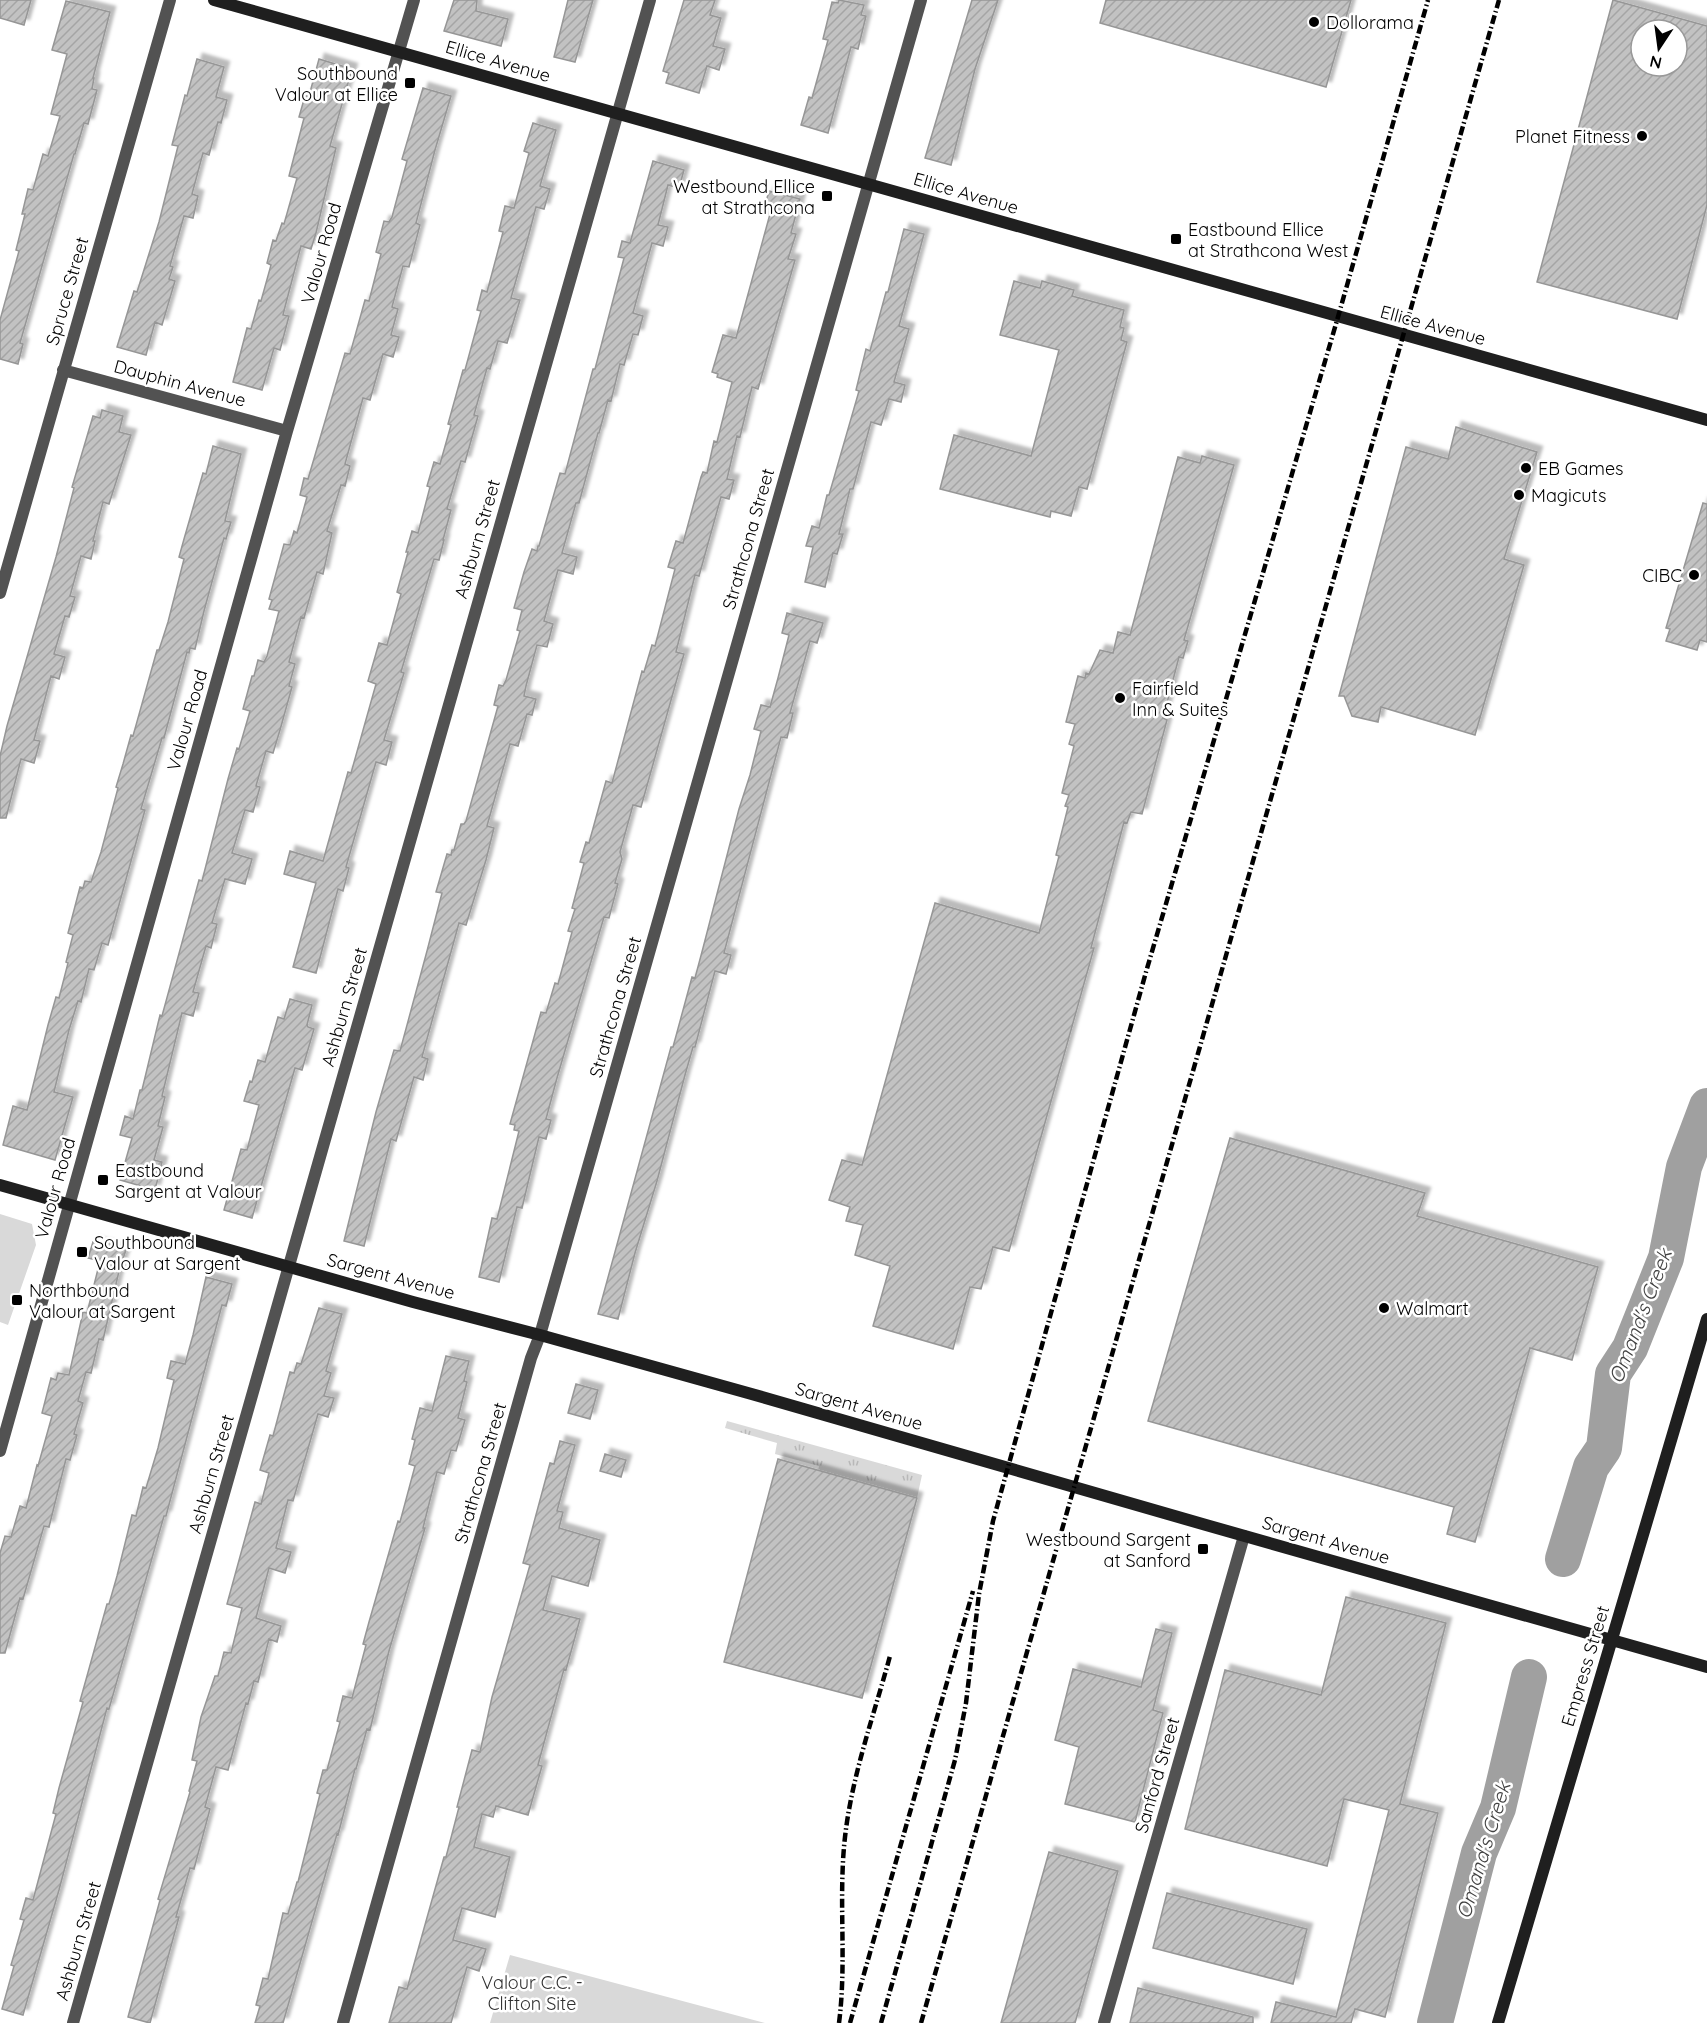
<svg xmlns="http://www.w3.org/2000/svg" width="1707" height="2023" viewBox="0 0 1707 2023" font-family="Quicksand,sans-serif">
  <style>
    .grass { fill: url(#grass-tufts) }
    .park { fill: #d9d9d9 }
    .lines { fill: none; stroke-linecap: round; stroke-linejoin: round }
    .river { stroke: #a0a0a0; stroke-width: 36 }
    .building { fill: url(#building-hatch); stroke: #969696; stroke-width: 1.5; fill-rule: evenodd; filter: url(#shadow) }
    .minor { stroke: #525252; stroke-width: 12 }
    .secondary { stroke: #1f1f1f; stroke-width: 12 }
    .rail { stroke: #000; stroke-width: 4.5; stroke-dasharray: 9 3 1.5 3; stroke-linecap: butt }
    .poi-dot { fill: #000; stroke: #fff; stroke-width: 2 }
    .labels { text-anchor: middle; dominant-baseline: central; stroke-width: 5; stroke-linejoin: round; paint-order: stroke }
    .poi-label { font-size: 18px; fill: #000; stroke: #fff; text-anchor: start }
    .street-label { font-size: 18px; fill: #000; stroke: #fff }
    .park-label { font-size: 18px; fill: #303030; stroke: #fff }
    .water-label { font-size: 20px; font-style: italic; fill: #414141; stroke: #fff }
  </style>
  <defs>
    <pattern id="grass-tufts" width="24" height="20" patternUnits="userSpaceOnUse" patternTransform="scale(1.5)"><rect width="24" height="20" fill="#d9d9d9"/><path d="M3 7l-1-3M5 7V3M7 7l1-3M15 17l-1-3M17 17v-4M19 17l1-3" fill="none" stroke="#b8b8b8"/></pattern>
    <pattern id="building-hatch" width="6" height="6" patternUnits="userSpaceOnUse" patternTransform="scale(1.5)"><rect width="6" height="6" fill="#c2c2c2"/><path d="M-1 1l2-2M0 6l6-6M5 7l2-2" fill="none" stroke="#a5a5a5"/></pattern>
    <filter id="shadow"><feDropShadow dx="5.5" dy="-5.5" stdDeviation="1.5" flood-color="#0004"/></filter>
  </defs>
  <rect width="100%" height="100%" fill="#fff"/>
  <!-- grass -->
  <path class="grass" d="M727,1421l195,54 -5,23 -99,-27 1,-5 -44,-12 2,-11 -52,-15z"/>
  <!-- park -->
  <path class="park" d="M0,1214l32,10 4,21 -28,80 -8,-3z
    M510,1955l255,68h-275z"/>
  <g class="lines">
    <!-- river -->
    <path class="river" d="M1563,1559l28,-92 13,-19 9,-74 17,-26 36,-90 18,-91 23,-61
      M1435,2023l44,-170 19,-45 31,-131"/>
  </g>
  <!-- building -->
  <path class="building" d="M0,0h31l-7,25 -24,-7z
    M454,0h23l-1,11 32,8 -7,27 -57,-15z
    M568,0h25l-18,62 -21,-5z
    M684,0h31l-5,15 11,3 -8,28 12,3 -6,21 -12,-4 -8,27 -33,-10 3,-10 -6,-2z
    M839,0l25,5 -3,10 5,1 -8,33 -7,-2 -23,86 -27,-8 8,-28 3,1 16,-58 -5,-1 9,-37 6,1z
    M972,0h26l-23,69 -24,96 -26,-7z
    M1106,0h245l-25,87 -226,-64z
    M1613,0l94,26v179l-30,114 -140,-37zM1641,30h36v36h-36z
    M66,1l44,11 -17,66h1l-2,11 5,1 -9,34 -4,-1 -9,31h-1l-54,189 3,1 -5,20 -18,-5v-39l19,-69 -3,-1 9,-36h-3l6,-25 5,1 10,-36 5,2 12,-40 -9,-2 16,-60 -15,-4z
    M197,59l27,8 -8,30 11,3 -6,23 -3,-1 -9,33 -6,-2 -11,41 6,2 -5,22 -9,-2 -14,50 3,1 -4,12 6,2 -13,44 -7,-3 -9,33 -29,-8 17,-56 3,1 22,-70 19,-76 -6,-1 13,-50 2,1z
    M319,59l33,10 -22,77 6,2 -20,85 -5,16 -10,-3 -16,61 -2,8 6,1 -9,34 -6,-2 -12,42 -29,-8 14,-54 4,1 8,-29 2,1 10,-36 -4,-2 6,-23 3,1 6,-18 2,1 13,-46 -8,-2 15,-58 -5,-1 6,-21h4z
    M423,88l28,8 -16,54 -19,73 4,2 -11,42 -6,-1 -11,41 6,2 -7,26 8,2 -6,20 -10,-3 -13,46 -7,-2 -18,66 5,2 -5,20 -4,-1 -14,46 5,2 -9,41 -6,-2 -13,46 -3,-1 -12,45 6,2 -6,22 3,1 -12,43 -7,23 -7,-2 -10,35 4,1 -7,25 -8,-2 -13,43 20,6 -7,25 -20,-5 -13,44 5,1 -6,24 -5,-2 -13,46 6,1 -6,23 -11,-3 -20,83 3,1 -7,29 5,1 -9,33 8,2 -7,28 -35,-10 12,-42 -12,-3 5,-19 8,3 7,-29h2l18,-75 2,1 37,-136 3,1 26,-102 9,-31 2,1 11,-38 -7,-2 9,-33h2l4,-16 6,2 3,-6 12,-45 -10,-2 3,-9 -3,-1 15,-55 6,1 4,-14 3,2 10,-36 -7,-2 4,-17 4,1 37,-126 5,1 15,-54 4,1 12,-47 -5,-2 8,-31 5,1 3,-5 15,-56 -5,-2z
    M533,123l23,7 -16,56 10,3 -6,20 -8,-2 -8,31 -17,60 9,2 -13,43 -9,-2 -8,28 -3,-1 -13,47 4,1 -13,46 -4,-1 -14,48 4,1 -8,30h1l-5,20 -5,-1 -33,113 3,1 -20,67 8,2 -6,23 -10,-3 -30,105 3,1 -6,23 -5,-2 -22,84 -23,-6 23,-84 -32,-9 6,-23 33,10 25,-89 3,1 25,-89 -8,-3 11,-38 8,2 14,-51 -4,-2 11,-40h-2l6,-21 6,2 12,-46 -3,-1 7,-24 6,2 11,-39 -3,-1 15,-54h2l16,-59 -4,-1 5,-20 5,2 16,-60 -4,-1 6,-25 9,2 15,-55 -5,-2z
    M653,161l31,9 -5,18 -11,-3 -10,40 10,2 -5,19 -11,-3 -19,70 10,3 -5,19 -5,-1 -9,31 -4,-1 -9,37 -3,-1 -9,33h-1l-19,70h-3l-14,50 15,4 -4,17 -15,-4 -14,51 9,3 -6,23 -10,-2 -11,41 -2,10 12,3 -4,16 -5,-1 -9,32 -8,-2 -23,82 7,2 -8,32 -20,65 -7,-2 -37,134 6,2 -5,21 -9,-3 -18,64 -5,-2 -27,107 -20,-5 32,-129 18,-62 6,1 27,-100 15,-58 -6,-1 11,-38 4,1 1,-5h2l7,-26h3l2,-3 32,-115 -4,-1 5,-20 4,1 3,-6 14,-49 -3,-1 5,-20 -8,-2 10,-36 8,-23 5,2 1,-5h1l21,-73 5,1 28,-105h2l29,-111 -6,-1 4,-16 8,2z
    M769,191l31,8 -9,34 5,1 -8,25 7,1 -37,129 -6,-2 -12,50 -3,-1 -10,43 7,1 -5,19 -8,-2 -22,79 -4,-1 -19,77 8,2 -43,153 -8,-2 -13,47 2,7 -7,24 3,1 -9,34 -5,-1 -47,161 -11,41 5,1 -5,19 -7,-2 -17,71 -5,-1 -18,75 -20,-5 13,-59 5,1 22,-88 -5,-1 1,-5 -5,-1 31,-112 5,1 9,-30 3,1 14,-52 -4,-1 7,-22 -3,-1 12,-45 -4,-1 6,-20 3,1 17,-62 6,2 30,-112 2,1 8,-27 3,1 20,-77 -7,-2 8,-26 7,2 18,-66 2,-5 4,1 7,-32 3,1 15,-60 -15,-5 1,-3 -6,-2 11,-37 13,3 34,-124 -7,-2z
    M904,229l20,5 -25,92 10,3 -15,53 11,3 -4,17 -12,-3 -8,26 -10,-3 -18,67h-3l-11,45h4l-6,20 -4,-1 -8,34 -20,-5 8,-35 -7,-1 6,-20 7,2 8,-33h2l30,-104 -3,-1 10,-41 4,2 16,-59h2z
    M1014,281l26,7 2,-7 32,9 -2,6 52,14 -4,17 4,1 -3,12 6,2 -40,147 -8,-2 -8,29 -20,-5 -1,6 -110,-28 14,-54 77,21 28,-106 -59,-15z
    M102,410l21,6 -4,16 12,3 -22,69 -6,-2 -10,39h2l-4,18 -10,-3 -11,40 5,1 -6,20 -4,-1 -11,38 11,3 -6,22 -8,-3 -17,64 6,1 -6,22 -13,-4 -15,59h-6v-62l7,-30 49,-169 18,-69 -2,-1 21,-71 7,2z
    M1456,427l81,25 -33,107 20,6 -49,170 -94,-28 -3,15 -26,-6 -8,-20h-5l67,-249 42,12z
    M213,446l28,8 -16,67 6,1 -5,17 -2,-1 -20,73 -9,38 -5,-1 -1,5 -2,-1 -23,86h-2l-21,71 4,1 -37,135 -6,-2 -8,27 -5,-1 -8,33 -3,-1 -9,29 -15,62 19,5 -18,63 -52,-15 10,-39 14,4 21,-85 8,-28 3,1 9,-35 -2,-1 7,-27 -5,-2 12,-46 3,1 2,-7 6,1 10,-30 17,-64 -2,-1 7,-23 8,-29 2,1 24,-86h2l9,-28 16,-63 -5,-2 5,-18 19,-66 3,1z
    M1202,456l32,9 -50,175 4,1 -5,17 -4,-1 -16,61 4,2 -25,94 -11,-2 -4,11 -3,-1 -33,126h3l-85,303 -16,-4 -12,42 -11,-2 -17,62 -80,-23 17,-60 -35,-11 8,-30 -17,-4 4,-14 -21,-7 13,-40 20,5 73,-262 104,30 20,-77 -3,-1 12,-48 -3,-1 4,-11 -7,-2 12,-47 -5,-2 6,-20 -9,-2 12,-46 7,2 1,-5 3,1 11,-24 13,3 5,-21 12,3 48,-178 22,6z
    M1703,503l4,1v138l-7,-2 -3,10 -31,-9 4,-12 -4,-1z
    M787,613l36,10 -6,20 -7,-2 -20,72h3l-6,25 -6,-1 -57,216 7,2 -5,19 -11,-3 -20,76h-2l-8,28 -28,106 -22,72 -17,66 -20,-5 73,-267h2l19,-70 3,1 8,-30 36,-139 11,-34 11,-44 -7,-2 7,-24 9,2 8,-29 11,-43 -7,-2z
    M290,999l22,6 -5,20 1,2 6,2 -12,41 -7,-2 -43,150 -28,-8 17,-61 6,1 12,-45 -15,-4 6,-20 2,1 6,-22 7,2 13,-45 6,2z
    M1230,1138l195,55 -8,23 181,51 -26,93 -42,-12 -55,194 -28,-8 7,-27 -306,-86z
    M93,1242l33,8 -6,17 -17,73 -4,-1 -8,34 -5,-1 -8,29 5,2 -9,31 3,1 -7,25 -4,-1 -17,68 -5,-1 -21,73 -3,-1 -15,55h-5v-100l5,-17 6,1 9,-31 6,2 11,-43 1,1 14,-50 -10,-3 9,-35 5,2 2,-7 11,2 14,-63 4,1 13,-52 -12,-3z
    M206,1277l26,7 -6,22 -4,-1 -56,211h-2l-55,193 -2,-1 -48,182 -36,125 -21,-6 12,-43 -3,-1 13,-45 -4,-1 6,-21 7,2 23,-86 -3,-1 6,-25 24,-86 -3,-1 7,-25 20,-72h2l8,-28 15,-61 4,1 7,-29 3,1 12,-40 16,-68 -7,-2 4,-17 14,3 8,-29z
    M319,1308l23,6 -16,57 5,2 -7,23 10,2 -6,19 -10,-3 -25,87 -5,-1 -12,48 15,4 -6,21 -16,-5 -13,50 25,8 -4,16 -8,-3 -11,43 -4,-1 -6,23 -2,-1 -18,67 -12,-3 -11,40 5,2 -16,60 -4,-1 -14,49h3l-29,106 -22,-6 32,-117 -2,-1 32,-107 -1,-1 8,-30 -5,-1 9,-43 14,-41h3l6,-24 7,1 11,-45 -15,-4 28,-102 6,2 8,-31 -9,-3 10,-35 3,1 17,-64 4,1 3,-10 4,1z
    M446,1356l23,5 -5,20 3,1 -9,36 7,2 -9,31 -5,-1 -7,24 -7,-2 -14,56h2l-36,123 -19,79 -3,-1 -11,40h-1l-17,66 -1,-1 -54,189h-28l5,-17 -4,-1 7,-27 5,1 15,-66 5,1 9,-32h1l22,-88 -3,-1 6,-23h4l13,-48 -3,-1 6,-25 9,2 14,-53 -3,-1 6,-22 29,-101 2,1 15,-56 -6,-2 6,-24 -3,-1 8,-31 12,3z
    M576,1384l22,6 -8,29 -22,-6z
    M560,1441l15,4 -18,66 6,1 -4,16 41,12 -12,46 -36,-10 -9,34 37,9 -14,51 -2,-1 -26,96 4,1 -14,49 -32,-9 -3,11 -11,-3 -8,33 36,10 -15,60 -33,-9 -9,32 33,9 -7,22 -12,-4 -16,56h-62l10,-36 8,2 37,-132h2l13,-50h-2l15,-57 8,2 12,-55 38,-132 -7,-2 27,-100 4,1z
    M605,1454l21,6 -5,17 -21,-6z
    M778,1459l139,39 -55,200 -138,-36z
    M1346,1597l100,26 -46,181 38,9 -53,204 -30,-8 -4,14h-80l5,-21 60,15 53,-207 -45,-11 -17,67 -142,-37 40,-159 96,25z
    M1156,1629l16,4 -19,77 10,3 -28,109 -70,-18 14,-57 -24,-7 18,-71 68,18z
    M1049,1852l69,19 -43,152h-74z
    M1167,1893l140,36 -14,55 -140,-36z
    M1138,1988l115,29v6h-123z"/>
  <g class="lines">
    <!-- minor -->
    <path class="minor" d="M63,370l224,61
      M0,593l170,-593
      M0,1451l287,-1020 127,-431
      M73,2023l577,-2023
      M343,2023l188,-665 9,-23 381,-1335
      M1104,2023l140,-487"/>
    <!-- secondary -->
    <path class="secondary" d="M214,0l1493,420
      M0,1185l413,117 127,33 208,58 458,132 501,142
      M1498,2023l209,-704"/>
    <!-- rail -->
    <path class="rail" d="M839,2023c8,-62 -1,-124 6,-186 7,-62 29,-122 45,-181
      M850,2023l123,-432
      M881,2023l74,-263 11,-57 13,-109 14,-73 153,-549 192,-655 90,-317
      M921,2023l578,-2023"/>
  </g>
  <!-- markers -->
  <g class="poi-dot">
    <circle cx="1314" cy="22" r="6"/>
    <rect x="404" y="77" width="12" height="12" rx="3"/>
    <circle cx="1642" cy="136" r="6"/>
    <rect x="821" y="190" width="12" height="12" rx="3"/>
    <rect x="1170" y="233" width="12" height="12" rx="3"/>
    <circle cx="1526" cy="468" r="6"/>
    <circle cx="1519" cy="495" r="6"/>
    <circle cx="1694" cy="575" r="6"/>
    <circle cx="1120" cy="698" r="6"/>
    <rect x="97" y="1174" width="12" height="12" rx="3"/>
    <rect x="76" y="1246" width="12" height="12" rx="3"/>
    <rect x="11" y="1294" width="12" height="12" rx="3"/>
    <circle cx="1384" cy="1308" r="6"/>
    <rect x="1197" y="1543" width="12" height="12" rx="3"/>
  </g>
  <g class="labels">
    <!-- poi labels -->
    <g class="poi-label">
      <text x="1326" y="22">Dollorama</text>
      <text x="398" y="73" text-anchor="end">Southbound<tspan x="398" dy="21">Valour at Ellice</tspan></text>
      <text x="1630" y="136" text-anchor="end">Planet Fitness</text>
      <text x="815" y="186" text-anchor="end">Westbound Ellice<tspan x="815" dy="21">at Strathcona</tspan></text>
      <text x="1188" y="229">Eastbound Ellice<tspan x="1188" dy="21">at Strathcona West</tspan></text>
      <text x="1538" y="468">EB Games</text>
      <text x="1531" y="495">Magicuts</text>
      <text x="1682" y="575" text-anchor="end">CIBC</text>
      <text x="1132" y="688">Fairfield<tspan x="1132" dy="21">Inn &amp; Suites</tspan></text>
      <text x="115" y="1170">Eastbound<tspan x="115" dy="21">Sargent at Valour</tspan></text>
      <text x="94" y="1242">Southbound<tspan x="94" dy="21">Valour at Sargent</tspan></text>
      <text x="29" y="1290">Northbound<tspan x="29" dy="21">Valour at Sargent</tspan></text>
      <text x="1396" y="1308">Walmart</text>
      <text x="1191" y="1539" text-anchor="end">Westbound Sargent<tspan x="1191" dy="21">at Sanford</tspan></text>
    </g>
    <!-- street labels -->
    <g class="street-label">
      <text transform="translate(498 61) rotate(16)">Ellice Avenue</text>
      <text transform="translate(966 193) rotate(16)">Ellice Avenue</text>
      <text transform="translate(321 253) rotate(-74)">Valour Road</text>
      <text transform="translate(67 291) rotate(-74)">Spruce Street</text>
      <text transform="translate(1433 325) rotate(15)">Ellice Avenue</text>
      <text transform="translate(180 383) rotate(15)">Dauphin Avenue</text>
      <text transform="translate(477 539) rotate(-74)">Ashburn Street</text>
      <text transform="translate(748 539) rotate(-74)">Strathcona Street</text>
      <text transform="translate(187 720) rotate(-74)">Valour Road</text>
      <text transform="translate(344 1007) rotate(-74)">Ashburn Street</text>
      <text transform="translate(615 1007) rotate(-74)">Strathcona Street</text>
      <text transform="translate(55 1188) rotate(-74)">Valour Road</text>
      <text transform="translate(391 1276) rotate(15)">Sargent Avenue</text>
      <text transform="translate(859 1406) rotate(16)">Sargent Avenue</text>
      <text transform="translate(480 1473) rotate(-74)">Strathcona Street</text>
      <text transform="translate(211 1474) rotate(-74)">Ashburn Street</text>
      <text transform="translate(1326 1540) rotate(16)">Sargent Avenue</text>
      <text transform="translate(1585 1666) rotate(-73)">Empress Street</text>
      <text transform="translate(1157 1775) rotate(-74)">Sanford Street</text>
      <text transform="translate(78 1941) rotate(-74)">Ashburn Street</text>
    </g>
    <!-- park labels -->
    <g class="park-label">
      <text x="532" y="1982">Valour C.C. -<tspan x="532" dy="21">Clifton Site</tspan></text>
    </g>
    <!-- water labels -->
    <g class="water-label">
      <text transform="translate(1640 1316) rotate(-69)">Omand's Creek</text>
      <text transform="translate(1483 1850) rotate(-73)">Omand's Creek</text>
    </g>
  </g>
  <!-- north arrow -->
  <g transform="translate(1659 48) rotate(193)"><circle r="28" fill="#ffffff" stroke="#999999" stroke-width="1.5"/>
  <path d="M0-4.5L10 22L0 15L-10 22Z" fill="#000000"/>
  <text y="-9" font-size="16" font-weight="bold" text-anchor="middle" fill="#000000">N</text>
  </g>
</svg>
